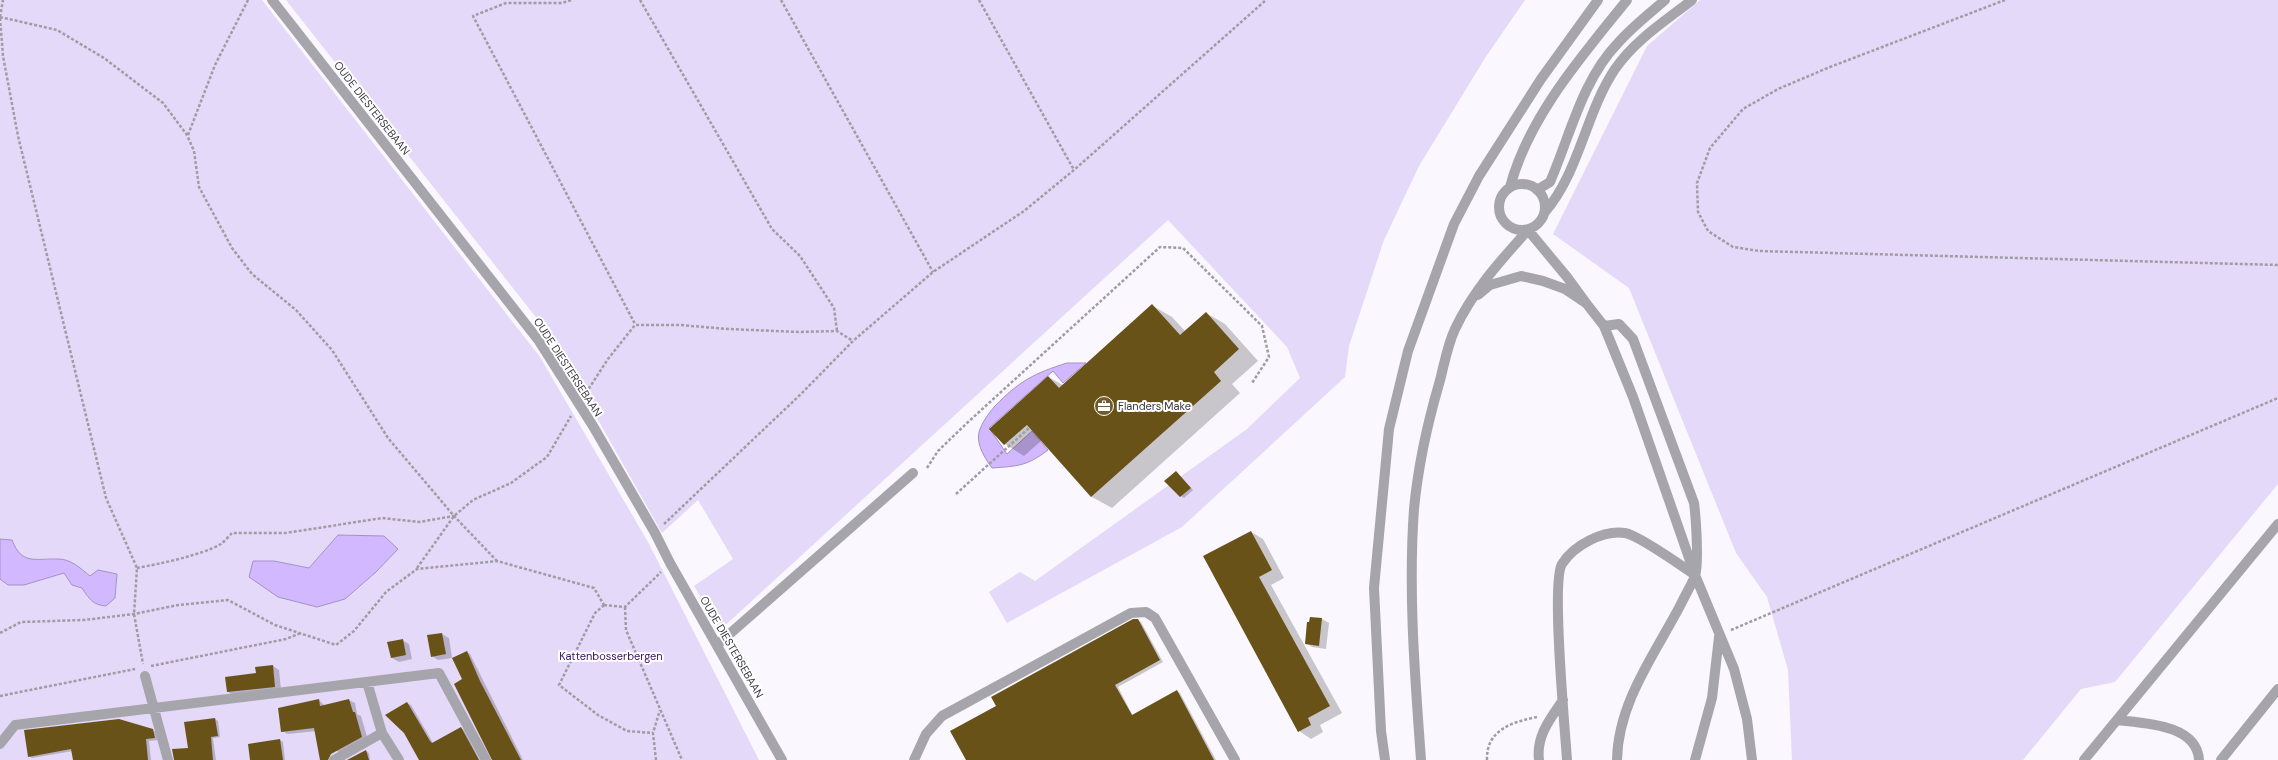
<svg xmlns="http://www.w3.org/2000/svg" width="2278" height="760" viewBox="0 0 2278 760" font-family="'DM Sans',sans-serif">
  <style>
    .green { fill: #e4d9f8; fill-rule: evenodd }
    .water { fill: #d2b8fe; stroke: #a492c5 }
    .shadow { fill: #0003 }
    .building { fill: #695218 }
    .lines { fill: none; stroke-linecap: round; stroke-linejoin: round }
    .path { stroke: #9f9ca3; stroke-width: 2.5; stroke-dasharray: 3 2; stroke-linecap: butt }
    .minor { stroke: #a7a5ac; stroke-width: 10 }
    .labels { text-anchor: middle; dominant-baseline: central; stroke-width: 4; stroke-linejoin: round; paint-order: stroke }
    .street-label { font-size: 11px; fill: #3a383f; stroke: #fff }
    .poi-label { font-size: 11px; fill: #3a383f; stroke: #fff; text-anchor: start }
    .park-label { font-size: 11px; fill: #391161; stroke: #fff }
  </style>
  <rect width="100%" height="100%" fill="#faf7fe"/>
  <!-- green -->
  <path class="green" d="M0,0h262l278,357 108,185 111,218h-759v-181l8,6 56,-12 8,12 10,3 6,10 18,8c11,-10 11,-18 11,-32l-9,-2 -18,4c-9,-8 -19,-14 -31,-17 -21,-4 -35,13 -47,-19l-12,-1zM338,535l60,14 -22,23 -31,27 -71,-38 35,7z
    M286,0h1239l-40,58 -66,108 -35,74 -35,106 -4,31 -163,150 -175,96 -18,-31 31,-20 15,9 212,-152 53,-51 -13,-31 -119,-127 -448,410 -26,-44 39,-27 -35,-59 -36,33 -112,-198z
    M1700,0h578v484l-163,198 -34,7 -58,71h-231l-4,-90 -21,-73 -31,-44 -107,-265 -76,-54 94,-188z"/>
  <!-- water -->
  <path class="water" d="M1067,363h19l-23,20 -10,-12 -64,57 18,26 25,-23 16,19c-21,16 -29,16 -56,18 -7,-10 -16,-23 -13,-36 3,-10 10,-19 16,-26 24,-25 40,-33 72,-43z
    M338,535l46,1 14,13 -22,23 -31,27 -28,8 -39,-10 -29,-20 4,-16h21l35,7z
    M0,539l12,1c10,26 24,18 46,19 13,0 22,9 32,17l8,-6 19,4 -2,24 -9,8c-13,-1 -17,-7 -24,-18l-10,-3 -8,-12 -40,12h-16l-8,-6z"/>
  <!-- shadow -->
  <path class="shadow" d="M1153,306l19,11 13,14 21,-18 19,11 33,37 -26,23 8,9 -128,115 -20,-11 -50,-57 -18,16 -19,-12 43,-67 15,8z
    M1176,472l17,18 -9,8 -3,-2z
    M1251,532l12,7 21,39 -13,7 71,128 -22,12 3,7 -12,7 -12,-8 -94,-174z
    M1311,618l11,1 7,4 -3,26 -14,-2 -6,-4z
    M1138,620l3,2 22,40 -45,25 15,29 44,-25 3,2 36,67h-249l30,-54z
    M442,634l7,4 3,20 -14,2 -6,-4 -4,-20z
    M402,640l7,4 3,15 -13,3 -7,-4z
    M467,652l3,2 53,106h-30l-30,-80z
    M273,666l6,4 2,20 -46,6 -7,-4z
    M319,700l6,6 24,-6 6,3 2,11 4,2 7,24 -26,14 -5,-3 -11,-21 -38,4 -6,-3z
    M407,703l4,2 22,38 28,-15 3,2 16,30h-60z
    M215,719l3,2 2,16 -7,1 3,22h-39z
    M152,730l4,2 3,8 -10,1 2,19h-77l-1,-9 -41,7 -3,-2z
    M280,740l3,2 2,18h-34z
    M366,751l3,2 1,7h-21z"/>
  <!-- building -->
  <path class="building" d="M1152,304l28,31 26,-23 33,37 -25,23 7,9 -130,116 -64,-72 -23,20 -15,-16 59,-53 11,12z
    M1176,471l15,17 -11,9 -16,-16z
    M1251,531l21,39 -13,7 71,129 -22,12 3,7 -13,7 -95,-176z
    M1310,617l12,1 -3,28 -14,-2 2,-22h2z
    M1133,619h5l22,41 -45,25 17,30 45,-25 37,70h-248l-16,-29 46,-25 -5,-9z
    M442,633l4,21 -15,3 -4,-22z
    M403,639l3,16 -15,3 -4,-16z
    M467,651l13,30 41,79h-29l-38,-76 8,-5 -10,-21z
    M273,665l2,22 -48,5 -2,-15 31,-4 -1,-6z
    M319,699l1,7 29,-7 4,13h2l7,25 -31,17 -3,6h-8l-6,-32 -33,4 -3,-24z
    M407,702l23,39 2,2 29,-16 18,33h-60l-15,-27 -19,-18z
    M215,718l3,18 -7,1 2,23h-39l-2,-11 16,-1 -4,-26z
    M119,719l34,10 2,9 -9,1 2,21h-75l-2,-11 -43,8 -4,-27z
    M280,739l3,21h-33l-2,-16z
    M366,750l3,10h-22z"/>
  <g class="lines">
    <!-- path -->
    <path class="path" d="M571,0l-9,3h-56l-33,13 162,308
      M640,0l132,229 28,27 34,52 3,23
      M781,0l152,272
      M979,0l95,170
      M2005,0l-175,67 -52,22 -35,20 -33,39 -13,35 1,29 10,19 25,16 26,4 519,14
      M0,17l57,13 47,28 59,45 24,32 7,16 5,36 33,61 20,26 44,36 36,40 56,88 66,78 43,45
      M0,17l3,-17
      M0,18l3,38 15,80 88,362 31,70 -3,46 9,50
      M188,135l27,-70 33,-65
      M586,393l22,-34 27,-34h45l48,4 71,3 38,-1 16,10
      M927,468l11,-17 29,-28 193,-176 23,1 79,78 7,31 -17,26
      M956,494l73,-66
      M664,524l137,-130 52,-53 80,-69 91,-61 50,-41 192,-170
      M137,568c22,-4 65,-13 84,-24 4,-3 8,-8 11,-11h54l96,-15 37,4 35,-6
      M417,568l37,-52 19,-16 38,-17 36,-26 24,-41
      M604,605l-9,8 -36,72 39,30 29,16 26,2
      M604,605l21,2 36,-35
      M625,607l1,23 56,130
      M1731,630l547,-232
      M0,633l21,-11 63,-2 50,-6 44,-9 50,-5 47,25 61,20 18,-14 32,-39 31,-23 80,-8 97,27 10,17
      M151,666l135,-27 15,-6
      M0,696l135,-27
      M656,760l-3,-27 7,-23
      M1487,760c-1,-30 25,-38 50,-43"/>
    <!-- minor -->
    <path class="minor" d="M272,0l267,341 54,85 62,107 15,30 112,197
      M1499 207a23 23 0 1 1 46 0a23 23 0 1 1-46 0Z
      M1510,187c19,-71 72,-131 117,-187
      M1537,190l13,-8c20,-46 32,-102 68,-139 14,-16 31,-29 47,-43
      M1545,212c35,-41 40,-98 70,-143 20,-29 49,-47 77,-69
      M1478,295l12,-10 31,-9 22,5 22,8 21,14 18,23 29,71 62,178 39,94 13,50 5,41
      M1604,326l15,-2 14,15 61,164c2,15 5,61 1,73 -4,10 -10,19 -14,28 -26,50 -63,98 -64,156
      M717,645l196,-172
      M145,676l23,84
      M367,682l15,51 17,27
      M2117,720c26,3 80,4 82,40
      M0,744l15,-19 424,-52 47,87
      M334,760l48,-27
      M914,760l12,-26 16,-18 189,-103 15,-1 9,6 80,142
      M1385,760l-4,-29 -7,-143 15,-159 19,-78 46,-127 25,-48 62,-97 57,-79
      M1421,760c-6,-83 -13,-168 -7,-251 4,-42 13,-84 25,-125 5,-18 8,-38 16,-55 18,-38 45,-68 73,-99l39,47 19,26
      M1539,760c-3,-24 11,-41 24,-60
      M1567,760c-2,-31 -16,-178 -5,-196 12,-19 41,-34 63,-31 13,2 57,33 70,42
      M1695,760l17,-62 7,-61
      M2084,760l194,-236
      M2221,760l57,-71"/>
  </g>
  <!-- icons -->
  <defs>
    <g id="office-disc" transform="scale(1)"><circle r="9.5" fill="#725c2c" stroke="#fff"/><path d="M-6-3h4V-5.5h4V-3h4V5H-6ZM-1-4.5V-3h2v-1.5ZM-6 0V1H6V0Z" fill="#fff"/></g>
  </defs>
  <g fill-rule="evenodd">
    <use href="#office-disc" x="1104" y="406"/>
  </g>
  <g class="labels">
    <!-- street labels -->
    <g class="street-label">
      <text transform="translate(372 108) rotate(52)">OUDE DIESTERSEBAAN</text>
      <text transform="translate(568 367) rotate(57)">OUDE DIESTERSEBAAN</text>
      <text transform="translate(732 647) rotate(60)">OUDE DIESTERSEBAAN</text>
    </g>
    <!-- poi labels -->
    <g class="poi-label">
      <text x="1118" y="406">Flanders Make</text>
    </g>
    <!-- park labels -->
    <g class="park-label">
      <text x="611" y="656">Kattenbosserbergen</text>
    </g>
  </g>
</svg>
